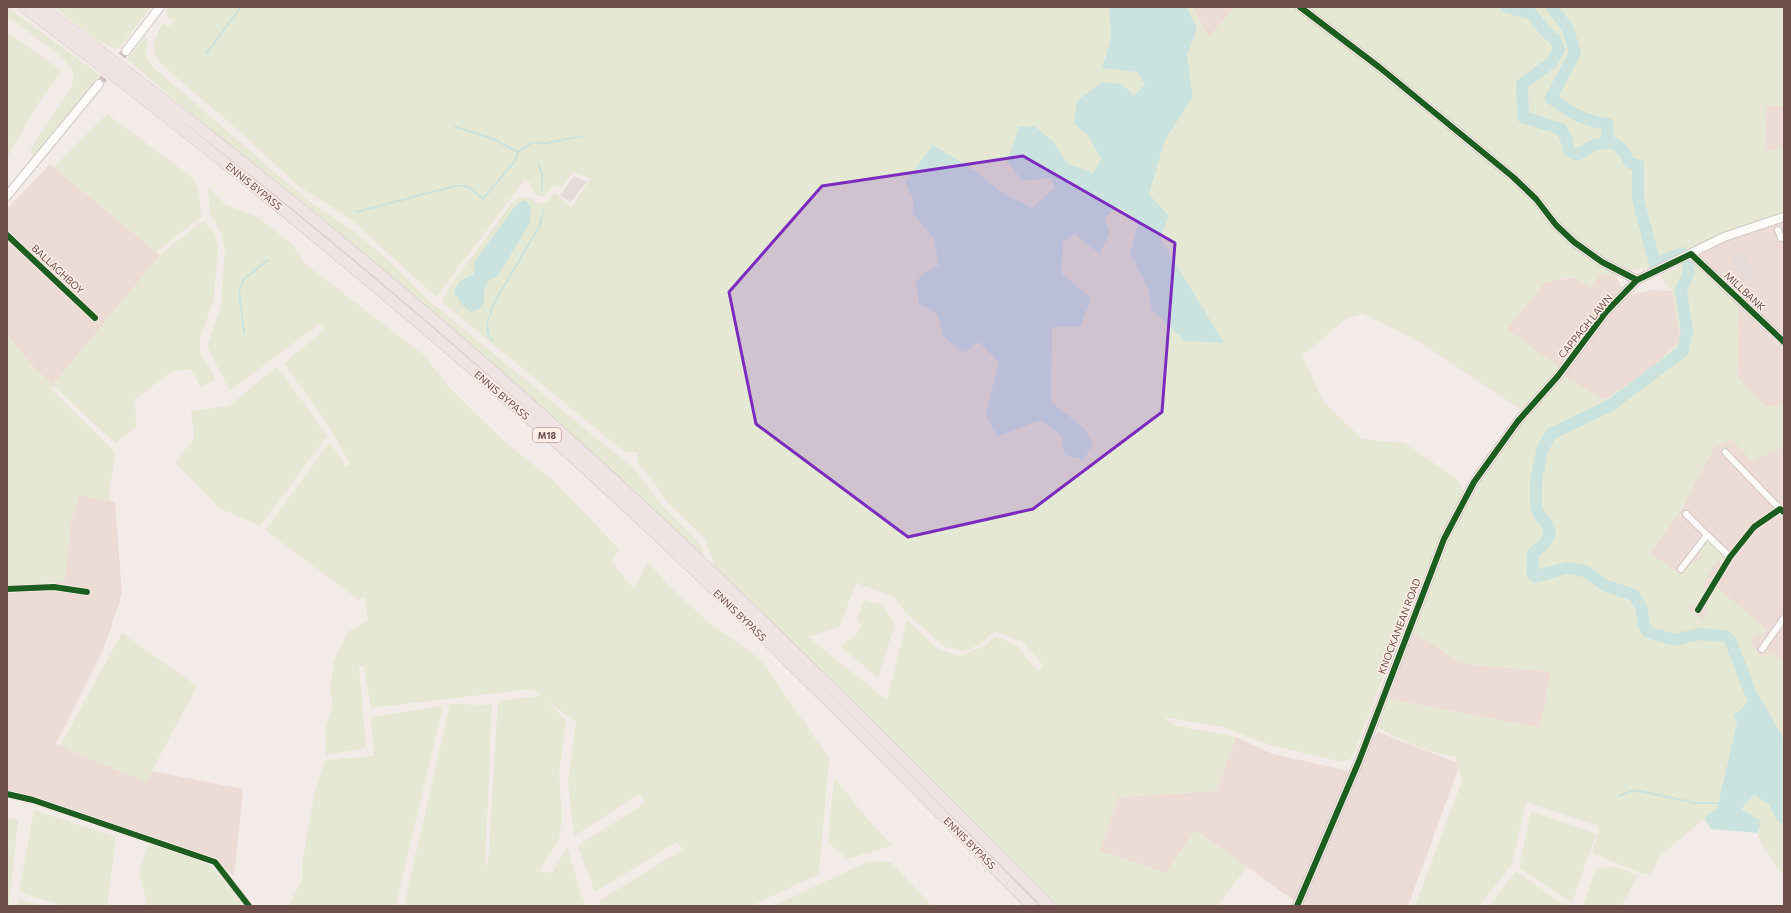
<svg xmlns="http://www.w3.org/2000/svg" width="1791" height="913" viewBox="0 0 1791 913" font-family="Commissioner,sans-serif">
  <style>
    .residential { fill: #ecdcd5; fill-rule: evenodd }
    .industrial { fill: #e5dbd8 }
    .green { fill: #e5e8d3; fill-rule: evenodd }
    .water { fill: #cae3df }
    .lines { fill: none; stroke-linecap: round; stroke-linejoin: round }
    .stream { stroke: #cae3df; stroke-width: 2 }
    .river { stroke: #cae3df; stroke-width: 12 }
    .secondary-tunnel { stroke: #d2c4c0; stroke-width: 8; stroke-dasharray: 8 4; stroke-linecap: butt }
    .street-casing { stroke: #d2c7c4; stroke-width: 8 }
    .secondary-casing { stroke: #d2c6c4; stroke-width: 10 }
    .highway-casing { stroke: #d3c7c5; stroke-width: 12 }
    .street { stroke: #fdfcfb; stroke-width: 6 }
    .secondary { stroke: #fdfcfb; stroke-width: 8 }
    .highway { stroke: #efe3e3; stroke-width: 11 }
    .cycleway-casing { stroke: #fdeee7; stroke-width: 8 }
    .cycleway { stroke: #1b5e20; stroke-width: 6 }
    .marked { fill: #7b2cbf; fill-opacity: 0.2; stroke: #7b2cbf; stroke-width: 3; stroke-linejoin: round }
    .labels { text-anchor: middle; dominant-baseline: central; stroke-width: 3; stroke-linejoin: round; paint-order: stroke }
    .shield { fill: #fdeee7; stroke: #997e7a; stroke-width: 1 }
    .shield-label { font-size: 9px; font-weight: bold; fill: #6e4e4b }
    .street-label { font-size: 10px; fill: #6e4e4b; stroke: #fdeee7 }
  </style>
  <rect width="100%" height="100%" fill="#f3ebe7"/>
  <!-- residential -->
  <path class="residential" d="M1193,7h43l-28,30z
    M1767,105l17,1v41l-20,5z
    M50,164l110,91 -107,130 -22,-21 -24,-29v-126z
    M1784,222v117l-84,-83 8,-9zM1736,252l11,30 -14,-18v-10z
    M1600,274l16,3 11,19 25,-6 20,1 9,49 -33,31 -44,29 -41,-24 -3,-8 -54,-39 39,-47z
    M1739,305l45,46v53l-18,3 -15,-14 -14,-17z
    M1731,439l41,12 12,-5v217l-14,-11 -6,7 -93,-31 -21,-75 32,-45 32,-61z
    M79,495l36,7 7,92 -18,54 -48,96 90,38 6,-11 91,18 -9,88 -17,-18 -210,-68v-210l57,1 7,-60z
    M1413,632l48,31 90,9 -11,56 -151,-29z
    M1378,732l82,32 -52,142h-106l-107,-76 -29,43 -66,-22 18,-54 98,-6 20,-54 37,17 75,17z"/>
  <!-- industrial -->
  <path class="industrial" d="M574,176l13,6 -17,20 -10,-7z
    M1738,249l18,23 -9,10 -14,-18v-10z"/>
  <!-- green -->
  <path class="green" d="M7,7l93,68 -66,80 -3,-1v-6l38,-57c3,-7 6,-14 3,-21 -5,-13 -52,-43 -65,-53z
    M54,7h97l-30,39 -6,3 -17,-8z
    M168,7h941l2,32 -9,29 35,4 8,12 -11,13 -60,27 14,11 13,24 -8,14 -26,-10 -14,-22 -20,-15 -14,1 -12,34 15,20 29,-3 3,10 -22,20 -32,-17 -26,-21 -41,-25 -28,37 9,20 -2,10 22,27 5,26 -11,6 15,65 36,6 20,21 -13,51 11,23 43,-17 21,15 4,20 19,5 8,-17 -9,-16 -32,-25 1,-75 9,-54 2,-31 41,-24 15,-13 19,20 -8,29 18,33 3,22 34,32 38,2 -63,-105 9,-22 -20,-22 16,-54 27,-43 -5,-42 10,-26 -10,-22h6l15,30 28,-30h548v99l-17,-1 -3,47 20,-5v66l-47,15 -30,12 -26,17 -29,10 -25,3 -11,7 -16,-3 -9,14 -18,-11 -28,5 -38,47 53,39 -38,42 -105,-70 -54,-26 -16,4 -45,38 21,45 39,38 43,4 52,36 7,13 -13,22 -44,99 -55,145 -9,4 -74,-17 -46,-18 -60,-10 14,9 59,11 -20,54 -98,6 -18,54 66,22 29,-43 52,37 -30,39h-160l-342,-339 -9,-24 1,-3 -40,-38 -22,-32 -7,-6v-12l-11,1 -10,-7 -175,-144 6,-13 64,-86c20,-16 22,7 34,-1 3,-2 6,-6 9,-9l16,14 20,-28 -18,-7 -12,16 -7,-3 -9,12 -8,-2 -6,-7 -1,-6 -5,-3 -89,118 -83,-76 -56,-36 -53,-50 -82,-70c-12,-17 -9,-21 -1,-39l3,-2 6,2 4,-5 -6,-4 -2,-7zM856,583l37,13 12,16 40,35 20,4 17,-8 12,-12 29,11 20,23 -5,6 -22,-26 -21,-9 -10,10 -25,10 -22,-7 -31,-29 -20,80 -79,-63 32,-11z
    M7,32l55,39 -25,34 -30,53z
    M145,36l3,4 -3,16 9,12 152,131 50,34 32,27 45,44 201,165 27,35 41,42 2,11 -577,-498z
    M107,114l87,65 5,14 2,24 -45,35 -102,-85z
    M208,187l17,17 34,14 33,26 12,19 121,93 22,29 59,58 47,37 66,69 -8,13 23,27 14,-27 19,22 40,37 54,39 68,98 -10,116 -68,32h-151l-1,-5 84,-52 -6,-7 -82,50 -17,-46 68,-44 -7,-8 -65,42 -6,-54 8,-60 -31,-23 21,22 -7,53 3,43 -3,23 -20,31 13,2 15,-26 18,59h-181l46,-202 42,1 -7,159 3,2 10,-165 43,-5 -9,-7 -161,19 -7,-42h-5l7,82 -40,7 -1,-26 8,-25 -3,-15 4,-28 14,-29 20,-12 -4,-24 -5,4 -94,-70 65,-88 15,24 5,-2 -20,-36 -46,-65 40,-33 -4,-7 -90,68 -23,-45 14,-40 4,-55 -3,-17 -12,-20z
    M203,221l10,9 5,15 -4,53 -14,41v12l15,28 -14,8 -10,-18 -18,2 -38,28 1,28 -21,16 -62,-58 -2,4 65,64 -7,37 1,11 -31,-6 -8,27 -7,60 -52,5 -5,-2v-250l24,29 22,21 107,-130z
    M1689,262l6,2 44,41 -2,71 14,17 15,14 18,-3v42l-32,15 -21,-22 -17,8 -32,61 -32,45 31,22 9,-13h8l4,-5 -3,-3 5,-12 4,-1c7,4 12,11 16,18l-1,4 -6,-3 -15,25 4,4 -8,13 -5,4 -4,-1 -3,5 18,9 4,-5 -2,-8 11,-19 50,43 -5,5 -5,-1 -7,5 6,11 7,8 6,-6 15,11v99l-35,-61 -12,22 -20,85 -56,47 -11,19h-7l-51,-21 7,-22 -2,-6 -71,-23 -14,62 -33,42h-64l47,-125 -7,-24c-27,-4 -56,-17 -79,-31l12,-27 152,29 11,-56 -90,-9 -48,-31c11,-31 21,-64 35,-94 28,-60 71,-112 115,-162l38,22 7,9 -4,-7 44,-29 33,-31 -9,-49 -12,-15z
    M277,366l50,70 -67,90 -41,-18 -43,-45 18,-25 -3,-27 38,-5z
    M864,600l18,5 13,19 -17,54 -38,-32 15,-10 6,-11 -4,-6z
    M122,633l75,53 -51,96 -86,-36z
    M443,706l-47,198 -5,2h-103l14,-26 1,-22 12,-67 10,-31 49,-4 -3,-39z
    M834,777l25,32 33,37 -45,13 -19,-17z
    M1754,795l15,9 8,17 7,4v48l-5,-2 -21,-35 2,-15 -19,-12z
    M34,810l82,27 -9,69h-43l-45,-14z
    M1531,811l65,23 -24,69 -53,-35z
    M7,818l11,2 -9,86h-2z
    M152,845l48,15 10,5 36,41h-98l-9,-32 8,-27z
    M869,861l22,1 41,44h-159z
    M1616,867l22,9 -17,30h-38l13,-38z
    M1516,871l49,35h-76z
    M19,899l23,7h-25z"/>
  <!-- water -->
  <path class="water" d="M1109,7h78l10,22 -10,26 6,42 -28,43 -16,54 20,22 -9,22 64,105 -39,-2 -34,-32 -3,-22 -18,-33 8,-29 -19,-19 -15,12 6,14 -10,22 -25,-20 -12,8 -2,31 30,25 -11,29h-28l-1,75 32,25 10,16 -9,17 -19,-5 -4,-20 -21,-15 -43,17 -11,-23 13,-51 -20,-21 -16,11 -20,-17 -5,-22 -19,-10 -3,-23 12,-10 11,-6 -5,-26 -22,-27 2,-10 -9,-20 28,-37 41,25 26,21 32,17 22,-20 -3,-10 -29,3 -15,-20 12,-34 15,-1 19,15 14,22 26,10 8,-14 -13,-24 -14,-11 3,-23 25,-19 20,2 12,12 11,-12 -8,-12 -35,-4 9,-29z
    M525,200l6,7 -1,16 -33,54 -9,4 -4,10v12l-5,6 -8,3 -9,-7 -8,-14 6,-10 14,-7 1,-13 41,-56z
    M1749,701l35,61v63l-7,-4 -8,-17 -15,-9 -13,14 20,12 -3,12 -47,-4 -7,-11 13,-10 20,-85 -3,-7z"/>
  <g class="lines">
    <!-- stream -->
    <path class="stream" d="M206,54l35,-47
      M455,127l36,11 27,14
      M538,164l4,9v18
      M356,212l99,-26h12l16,13 32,-38 3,-9 15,-10c16,4 33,-5 49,-5
      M244,333l-5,-42 5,-12 24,-19
      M492,340l-4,-6 -1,-10 7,-21 46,-78 3,-15
      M1619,796l16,-6 60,13h23"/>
    <!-- river -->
    <path class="river" d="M1507,7l25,7 14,18 9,7 4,10 -8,14 -29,21 1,33 38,12 5,9 3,13 8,4c12,-8 31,-20 44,-6 4,3 6,9 9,14l8,2v34l17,65 27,-11
      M1552,7l16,22 7,24 -24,45c20,15 31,22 56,26l2,18
      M1688,266l1,7 -8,17 6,41 -4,20 -72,54 -60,29 -9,16 -6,32v25l4,9 7,8 3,10 -7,11 -10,8c-1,7 1,13 -1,20l3,4 31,-9 19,3 21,15 28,9 8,14 1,15 5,8 26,8 26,-6 25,2 5,4 21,54 33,57"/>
    <!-- secondary-tunnel -->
    <path class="secondary-tunnel" d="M99,84l27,-33"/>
    <!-- street casing -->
    <g class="street-casing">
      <path id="street" d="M1778,230l3,8 3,-1
        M7,235l88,83
        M1725,452l55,57
        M1686,514l21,21
        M1681,569l26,-34 23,22
        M7,589l47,-2 33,5
        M1698,610l32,-53 24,-30 26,-18 4,3
        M1762,649l22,-31
        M7,794l26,6 182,62 34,44"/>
    </g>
    <!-- secondary casing -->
    <g class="secondary-casing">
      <path id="secondary" d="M1300,7l79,60 134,110 23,22 20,26 18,17 28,20 35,18
        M126,51l34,-44
        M7,196l92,-112
        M1691,254l93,88
        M1297,906l62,-145 85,-222 30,-57 44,-61 40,-45 48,-64 31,-32 87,-43 60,-20"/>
    </g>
    <!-- highway casing -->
    <g class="highway-casing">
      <path id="highway" d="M24,7c186,140 367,288 541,443 162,146 314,301 467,456
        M41,7c187,139 369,287 541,444 161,146 314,301 467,455"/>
    </g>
    <!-- street -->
    <use href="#street" class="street"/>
    <!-- secondary -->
    <use href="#secondary" class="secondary"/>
    <!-- highway -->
    <use href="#highway" class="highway"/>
    <!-- cycleway casing -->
    <g class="cycleway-casing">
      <path id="cycleway" d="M1300,7l79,60 134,110 23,22 20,26 18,17 28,20 35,18
        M7,235l88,83
        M7,589l47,-2 33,5
        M1698,610l32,-53 24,-30 26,-18 4,3
        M7,794l26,6 182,62 34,44
        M1297,906l62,-145 85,-222 30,-57 44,-61 40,-45 48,-64 31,-32 54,-26 93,88"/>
    </g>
    <!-- cycleway -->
    <use href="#cycleway" class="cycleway"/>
  </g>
  <!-- marked area -->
  <path class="marked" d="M1023,156l152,87 -13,169 -129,97 -125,28 -152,-113 -27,-132 93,-106z"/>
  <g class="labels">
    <!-- shield labels -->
    <rect class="shield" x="533" y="428" width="28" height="14" rx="3"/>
    <g class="shield-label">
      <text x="547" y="435">M18</text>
    </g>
    <!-- street labels -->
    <g class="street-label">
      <text transform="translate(254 186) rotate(39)">ENNIS BYPASS</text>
      <text transform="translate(58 269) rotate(43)">BALLAGHBOY</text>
      <text transform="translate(1745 291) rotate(43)">MILLBANK</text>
      <text transform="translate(1585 326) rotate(-51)">CAPPAGH LAWN</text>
      <text transform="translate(502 395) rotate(41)">ENNIS BYPASS</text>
      <text transform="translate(740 615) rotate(44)">ENNIS BYPASS</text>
      <text transform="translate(1399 626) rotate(-69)">KNOCKANEAN ROAD</text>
      <text transform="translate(970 843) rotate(45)">ENNIS BYPASS</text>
    </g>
  </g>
  <!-- border -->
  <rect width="1791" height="913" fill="none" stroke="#6e4e4b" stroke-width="16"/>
</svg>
